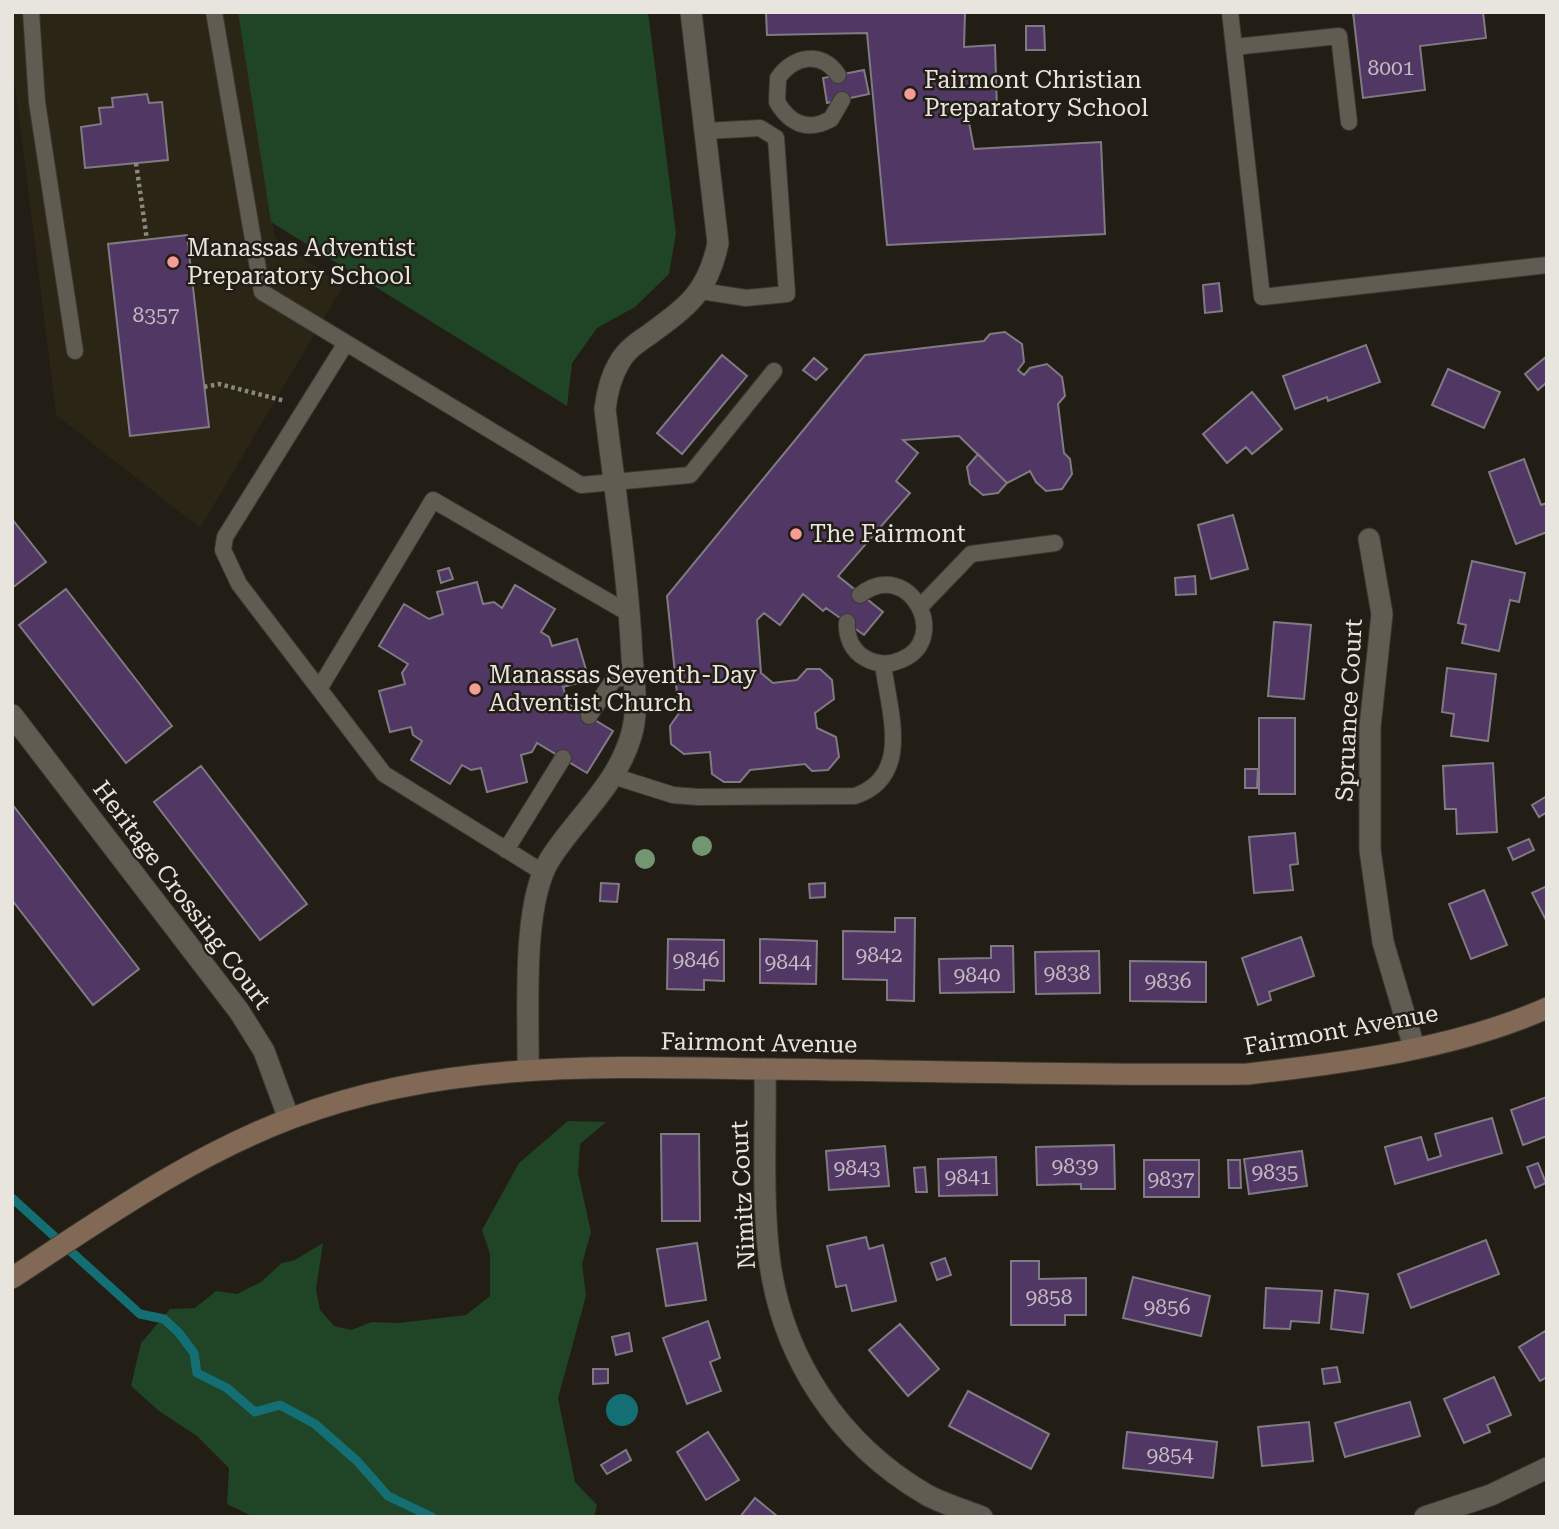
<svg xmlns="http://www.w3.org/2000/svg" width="1559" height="1529" viewBox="0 0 1559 1529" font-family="'Roboto Serif',serif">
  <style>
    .built { fill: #2b2515 }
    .green { fill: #204426 }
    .water { fill: #146f74 }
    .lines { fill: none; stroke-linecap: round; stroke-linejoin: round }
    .stream { stroke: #146f74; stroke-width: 9 }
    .building { fill: #513763; stroke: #807a85; stroke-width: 2 }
    .lane-casing { stroke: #3b3933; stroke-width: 18 }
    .street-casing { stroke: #3b3933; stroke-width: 23 }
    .secondary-casing { stroke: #3b3933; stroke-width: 23 }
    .path { stroke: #8a877f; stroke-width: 4.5; stroke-dasharray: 3.5 3.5; stroke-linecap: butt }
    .lane { stroke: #605c51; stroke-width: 16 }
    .street { stroke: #605c51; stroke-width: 21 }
    .secondary { stroke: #826955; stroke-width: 21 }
    .tree { fill: #719670 }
    .poi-dot { fill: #f59c95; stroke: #221e15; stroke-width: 2.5 }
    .labels { text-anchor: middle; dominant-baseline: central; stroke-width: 5; stroke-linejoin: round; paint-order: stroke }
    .number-label { font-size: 21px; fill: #c2babf }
    .poi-label { font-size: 24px; fill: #e7e5de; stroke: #221e15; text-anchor: start }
    .street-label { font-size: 24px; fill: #e7e5de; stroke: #221e15 }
  </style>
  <rect width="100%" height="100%" fill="#221e15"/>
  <!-- built -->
  <path class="built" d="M12,12h227l36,226 68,48 -143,242 -144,-113 -44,-355z"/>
  <!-- green -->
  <path class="green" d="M238,12h410l28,221 -7,41 -34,33 -38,21 -25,35 -5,43 -296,-184z
    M568,1121l38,1 -26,22 -2,29 13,59 -9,32 4,32 -28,102 17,84 22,23 -3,12h-340l-27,-13 2,-36 -32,-32 -38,-25 -28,-25 10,-43 29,-34 25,-1 21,-17 21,3 24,-12 21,-19 13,-3 28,-17 -7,46 4,21 14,16 17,4 21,-8 27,1 67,-8 24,-19v-42l-8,-24 37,-67z"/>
  <!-- water -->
  <path class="water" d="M606 1410a16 16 0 1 1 32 0a16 16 0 1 1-32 0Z"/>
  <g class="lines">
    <!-- stream -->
    <path class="stream" d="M12,1198l128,116 24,5 15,14 15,20 3,20 30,15 28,24 25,-7 35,19 42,37 31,35 44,21"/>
  </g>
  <!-- building -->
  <path class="building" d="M766,12h199l-1,35 31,-2 2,65 -30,2 7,37 127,-7 4,92 -218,11 -20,-212 -100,2z
    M1353,12h130l3,26 -66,8 5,44 -62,8z
    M1026,26h18l1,24h-19z
    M864,70l5,24 -42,9 -4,-25z
    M147,94l2,9 13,-1 6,58 -83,8 -4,-41 20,-3 -2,-16 14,-1 -1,-9z
    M187,235l22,192 -79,9 -22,-192z
    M1219,283l3,28 -17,2 -2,-28z
    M1005,332l17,12 2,18 -6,8 6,5 6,-7 17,-4 15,13 3,19 -7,8 6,49 6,6 2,15 -10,15 -16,2 -10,-9 -6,-11 -23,12 -48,-47 -56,4 15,13 -22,28 14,12 -72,83 45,36 -19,23 -38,-27 -3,3 -20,-17 -23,31 -16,-12 -7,7 4,53 12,10 24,-3 10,-11h13l12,11 2,19 -19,14 2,15 19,9 3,20 -11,13 -16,1 -7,-7 -55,6 -10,12h-16l-12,-8 -2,-22 -26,2 -13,-10 -1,-18 9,-13 -12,-117 198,-241 119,-14 6,-7z
    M1366,345l14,37 -52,19 -1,-4 -32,12 -12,-33z
    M722,355l25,21 -65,78 -25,-21z
    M1547,356v26l-9,8 -13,-16z
    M814,358l13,11 -11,11 -13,-10z
    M1448,369l52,23 -16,36 -52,-23z
    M1252,392l30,37 -30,25 -6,-7 -19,16 -24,-29z
    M978,454l29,29 -9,10 -15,2 -13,-11 -3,-17z
    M1524,459l17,46 6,-2v29l-31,12 -27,-72z
    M1233,515l15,54 -37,10 -13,-54z
    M12,519l34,43 -34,26z
    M1472,561l53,12 -6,29 -9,-2 -11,51 -37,-8 4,-18 -8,-2z
    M449,568l4,11 -12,4 -3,-12z
    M1195,576l1,18 -20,1 -1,-17z
    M477,582l6,22 11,-2 8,6 13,-23 40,24 -14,23 8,5 3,9 25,-7 12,41 -26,7 2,7 -3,6 51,31 -26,42 -50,-30 -5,9 -11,3 6,27 -40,10 -6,-24 -10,2 -9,-5 -12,19 -39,-24 11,-19 -9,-6 -2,-8 -21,5 -11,-41 26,-7 -3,-11 6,-9 -29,-18 25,-42 25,15 14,-5 -6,-22z
    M66,589l106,137 -46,37 -107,-138z
    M1274,622l37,3 -7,74 -36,-3z
    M1447,668l49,6 -8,67 -37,-5 3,-22 -12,-2z
    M1259,718h36v76h-36z
    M1493,763l4,69 -40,2 -1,-25h-11l-2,-43z
    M201,766l106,138 -47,36 -106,-138z
    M1245,769h13l-1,19h-12z
    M1547,796v16l-8,5 -7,-12z
    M12,804l127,165 -46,36 -81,-105z
    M1295,833l3,31 -8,1 3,25 -39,3 -5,-56z
    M1529,839l5,11 -21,10 -5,-12z
    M601,883l18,1 -2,18 -17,-1z
    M825,883v14l-15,1 -1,-14z
    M1547,886v36l-15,-29z
    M1484,890l23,55 -36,14 -22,-55z
    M895,918h20l-1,83 -27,-1v-20l-44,-1v-48l52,1z
    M1301,937l13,39 -45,16 2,8 -13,5 -16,-47z
    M668,939l56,1v41l-20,-1v10l-37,-1z
    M760,939l57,2 -1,43 -56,-1z
    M991,946h22l1,46 -74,1 -1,-34 52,-1z
    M1099,951l1,42 -64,1 -1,-42z
    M1130,961l76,1v40l-76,-1z
    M1547,1097v39l-24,9 -12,-35z
    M1492,1118l10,35 -107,31 -10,-37 36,-10 7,23 13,-4 -6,-22z
    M661,1134h38l1,87h-38z
    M1114,1145l1,44h-34v-5l-44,1 -1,-38z
    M885,1146l4,40 -60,4 -3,-39z
    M1302,1151l5,35 -58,8 -5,-35z
    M996,1157l1,38 -58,1 -1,-37z
    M1144,1160h55v37h-55z
    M1228,1160h12l1,28h-12z
    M1538,1163l8,20 -11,5 -8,-21z
    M925,1167l2,25h-11l-2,-24z
    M866,1237l3,12 14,-4 13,56 -44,10 -6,-26 -10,2 -9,-41z
    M1486,1240l13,34 -88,34 -13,-34z
    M697,1243l9,57 -40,6 -9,-57z
    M945,1258l6,17 -14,5 -6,-17z
    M1011,1261h28v18l47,-1v37h-21v10h-54z
    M1133,1277l77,19 -9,40 -78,-18z
    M1266,1288l56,3 -3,32 -28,-2 -1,8 -26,-1z
    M1335,1290l33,4 -5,39 -32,-4z
    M708,1321l12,37 -10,4 11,29 -34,13 -24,-66z
    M900,1324l39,45 -31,27 -39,-46z
    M1547,1330v47l-7,4 -21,-34z
    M629,1333l3,18 -16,4 -4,-18z
    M1337,1367l3,15 -16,2 -2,-15z
    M593,1369h15v14l-15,1z
    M1494,1377l17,38 -24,10 3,7 -26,11 -20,-44z
    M968,1391l81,43 -18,35 -82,-43z
    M1410,1402l10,34 -75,21 -10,-34z
    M1309,1422l4,39 -51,5 -4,-39z
    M708,1432l31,48 -33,20 -29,-48z
    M1127,1432l90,10 -4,36 -90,-10z
    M626,1450l5,10 -24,14 -6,-9z
    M755,1498l22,18 -37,1z"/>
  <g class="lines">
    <!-- lane casing -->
    <g class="lane-casing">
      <path id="lane" d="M31,12l6,90 38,249
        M214,12l48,280 319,193 109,-10 84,-104
        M1230,12l32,285 285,-32
        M1234,47l105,-11 10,86
        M838,75c-16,-25 -45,-19 -60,3l-1,24c13,22 31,30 54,17l11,-19
        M701,291l45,7 41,-4 -11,-156 -16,-10 -55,3
        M346,343l-121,194 -2,13 16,34 145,190 160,99
        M920,607l51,-53 84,-11
        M847,622c-1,15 5,29 18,36 12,7 24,7 36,2 52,-21 7,-104 -41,-65
        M319,689l114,-189 197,114
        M589,716l25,-37 19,-3
        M613,776l60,19 25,2 157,-1c58,-20 34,-84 28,-132
        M506,850l57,-92"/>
    </g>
    <!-- street casing -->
    <g class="street-casing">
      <path id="street" d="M1369,539l13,75 -12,113v123l13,92 31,105
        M12,715l227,296 25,40 25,68
        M528,1069c1,-55 -7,-164 22,-210 26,-41 67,-74 81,-123 8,-25 3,-53 1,-79 -4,-83 -17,-165 -27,-248 2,-16 5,-31 14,-46 7,-13 19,-21 31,-29 38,-28 58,-42 68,-91l-27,-231
        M765,1069c1,61 -3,127 4,187 12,101 70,188 158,239 17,9 37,15 55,22
        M1425,1517l66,-22 56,-27"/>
    </g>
    <!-- secondary casing -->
    <g class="secondary-casing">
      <path id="secondary" d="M12,1278c90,-59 179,-122 280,-160 156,-59 316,-51 479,-49 159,2 318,7 477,5 97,-11 210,-26 299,-66"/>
    </g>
    <!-- path -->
    <path class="path" d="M136,163l11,77
      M204,387l15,-3 66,17"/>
    <!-- lane -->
    <use href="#lane" class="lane"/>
    <!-- street -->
    <use href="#street" class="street"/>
    <!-- secondary -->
    <use href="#secondary" class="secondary"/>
  </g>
  <!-- trees -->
  <g class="tree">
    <circle cx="702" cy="846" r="10"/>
    <circle cx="645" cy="859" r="10"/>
  </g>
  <!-- markers -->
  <g class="poi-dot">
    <circle cx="910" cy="94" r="7"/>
    <circle cx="173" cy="262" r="7"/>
    <circle cx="796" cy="534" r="7"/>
    <circle cx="475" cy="689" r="7"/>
  </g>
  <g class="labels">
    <!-- number labels -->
    <g class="number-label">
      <text x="1391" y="68">8001</text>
      <text x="156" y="315">8357</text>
      <text x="879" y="955">9842</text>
      <text x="696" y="960">9846</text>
      <text x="788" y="962">9844</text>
      <text x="1067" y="973">9838</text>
      <text x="977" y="975">9840</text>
      <text x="1168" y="981">9836</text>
      <text x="1075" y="1166">9839</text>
      <text x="857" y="1168">9843</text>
      <text x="1275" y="1172">9835</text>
      <text x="968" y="1177">9841</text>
      <text x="1171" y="1179">9837</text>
      <text x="1049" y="1297">9858</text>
      <text x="1167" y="1307">9856</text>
      <text x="1170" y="1455">9854</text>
    </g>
    <!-- poi labels -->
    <g class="poi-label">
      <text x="924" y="80">Fairmont Christian<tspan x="924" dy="28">Preparatory School</tspan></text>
      <text x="187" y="248">Manassas Adventist<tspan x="187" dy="28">Preparatory School</tspan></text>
      <text x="810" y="534">The Fairmont</text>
      <text x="489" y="675">Manassas Seventh-Day<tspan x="489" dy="28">Adventist Church</tspan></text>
    </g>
    <!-- street labels -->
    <g class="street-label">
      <text transform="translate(1349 710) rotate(-87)">Spruance Court</text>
      <text transform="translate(182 895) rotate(53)">Heritage Crossing Court</text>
      <text transform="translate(1341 1030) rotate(-10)">Fairmont Avenue</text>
      <text transform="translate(759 1043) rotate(1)">Fairmont Avenue</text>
      <text transform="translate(743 1195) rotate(-93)">Nimitz Court</text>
    </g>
  </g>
  <!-- border -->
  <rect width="1559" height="1529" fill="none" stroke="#e7e5de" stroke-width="28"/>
</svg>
